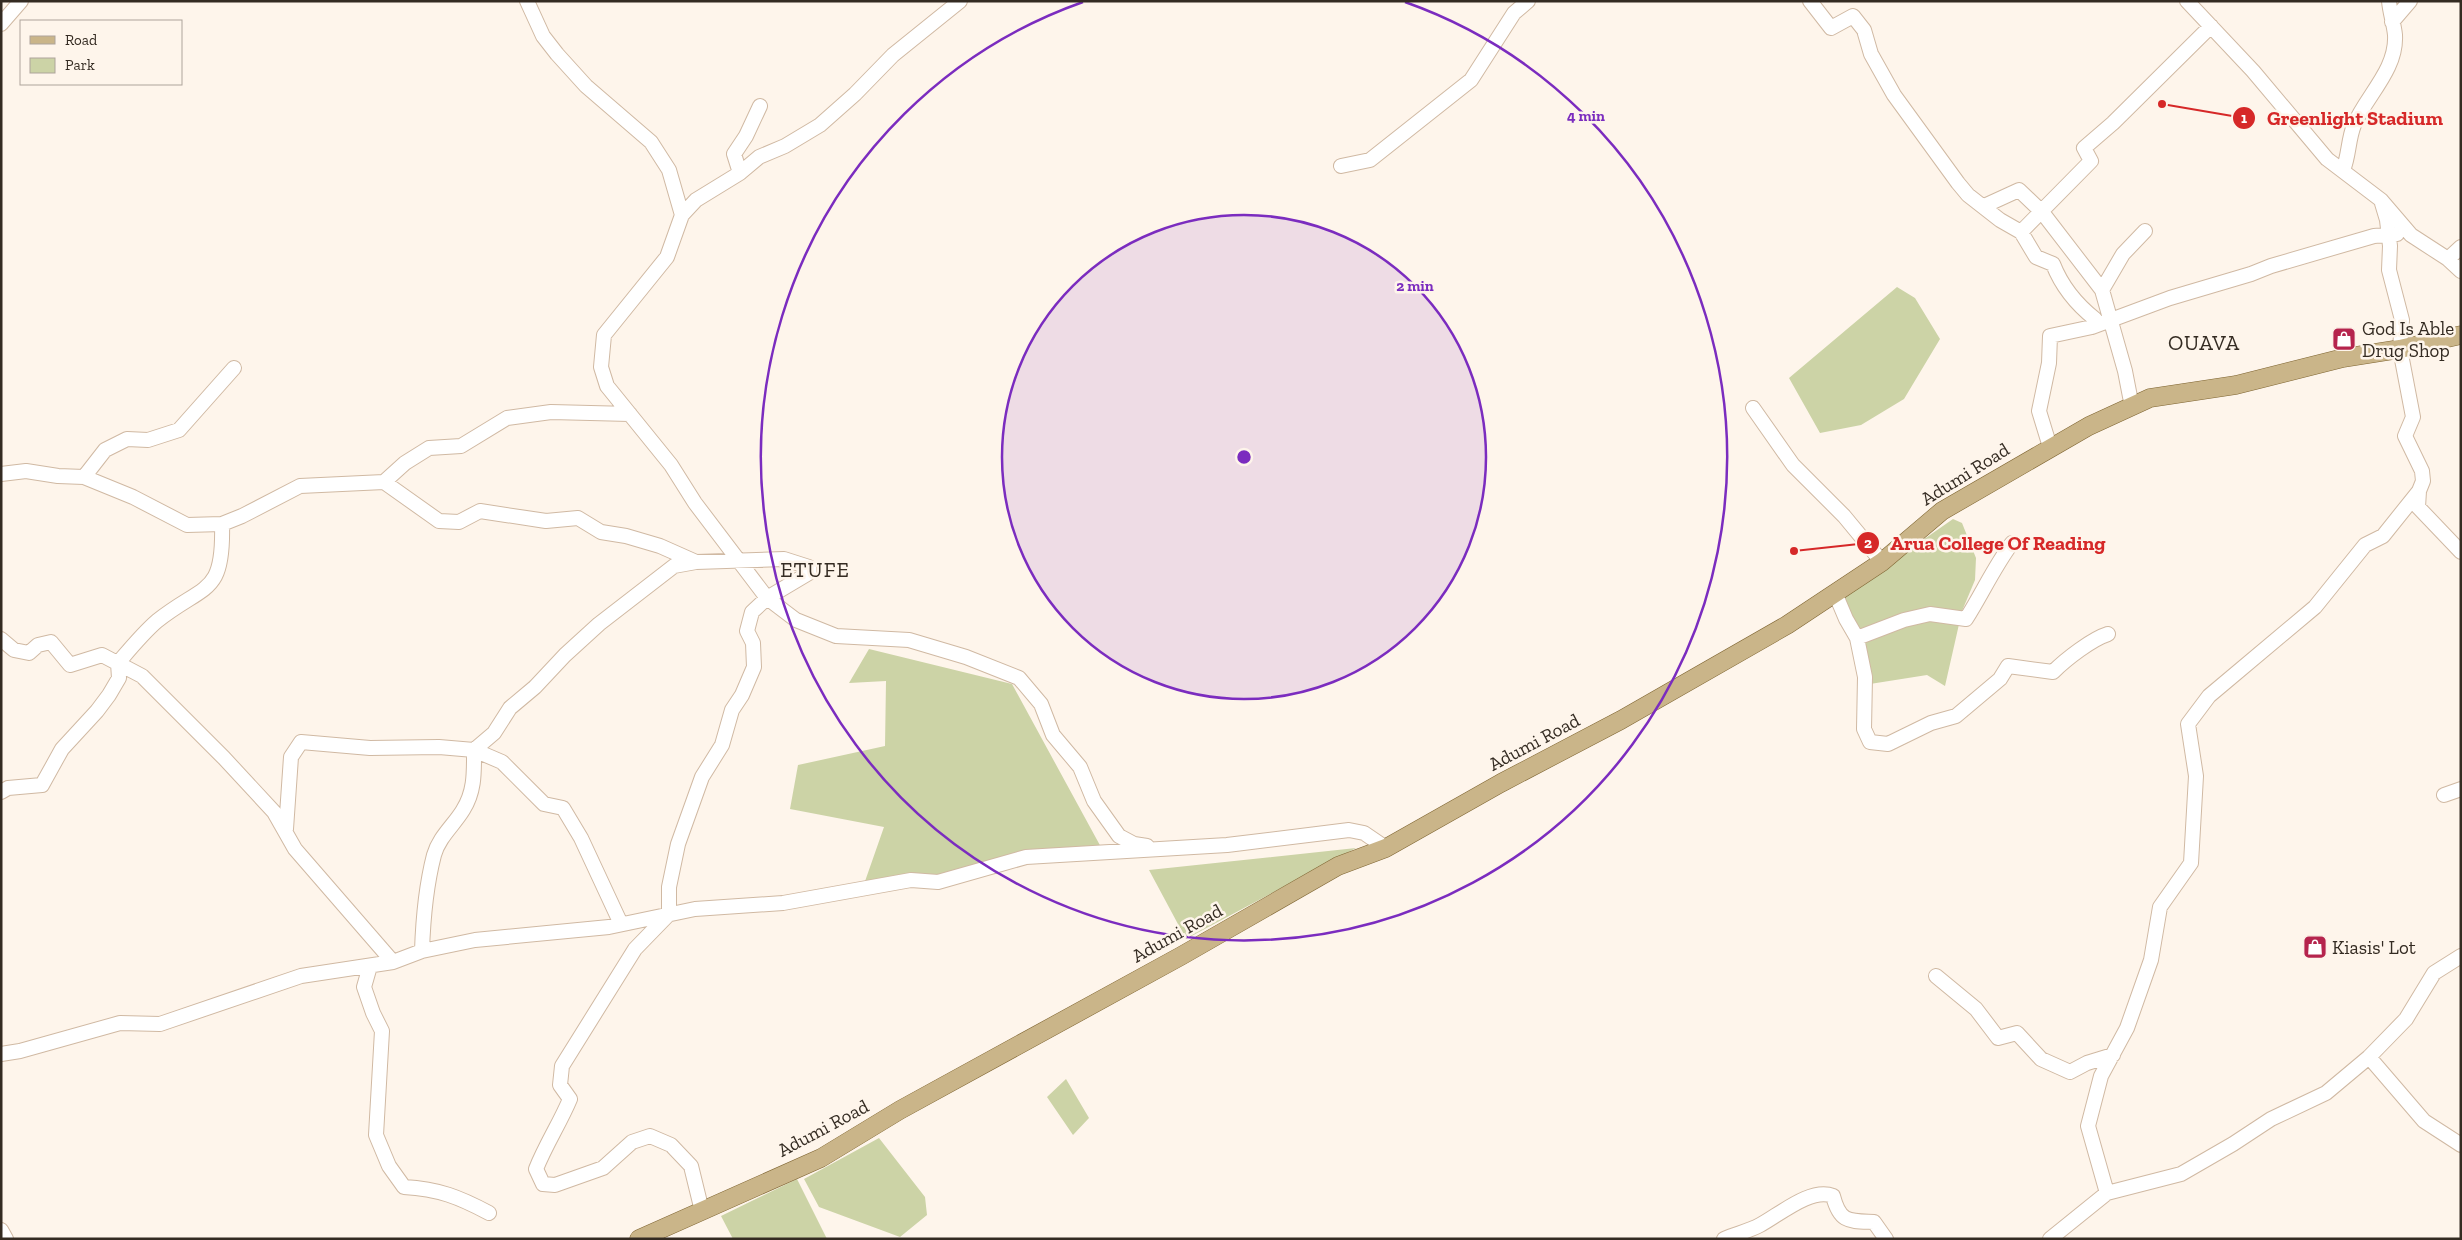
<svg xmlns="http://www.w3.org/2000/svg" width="2462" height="1240" viewBox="0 0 2462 1240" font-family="'Zilla Slab',serif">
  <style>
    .green { fill: #ccd3a6 }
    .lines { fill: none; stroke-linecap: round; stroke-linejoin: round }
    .minor-casing { stroke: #d0b9a3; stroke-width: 16 }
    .major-casing { stroke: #7f6532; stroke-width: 19 }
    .minor { stroke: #fff; stroke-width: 14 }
    .major { stroke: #cab589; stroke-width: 18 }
    .ring { fill: none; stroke: #7b2cbf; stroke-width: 2.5 }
    .labels { text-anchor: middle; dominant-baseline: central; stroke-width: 5; stroke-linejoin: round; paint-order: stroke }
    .poi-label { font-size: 19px; fill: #342b22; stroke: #fef5eb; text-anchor: start }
    .street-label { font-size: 19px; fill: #342b22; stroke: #fef5eb }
    .quarter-label { font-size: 21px; letter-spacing: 1px; fill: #342b22; stroke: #fef5eb }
    .centre { fill: #7b2cbf; stroke: #fef5eb; stroke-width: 2.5 }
    .ring-label { font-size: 15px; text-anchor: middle; font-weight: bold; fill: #7b2cbf; stroke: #fef5eb; stroke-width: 5; stroke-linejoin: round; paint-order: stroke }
    .leader { fill: none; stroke: #d62828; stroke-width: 2 }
    .callout-dot { fill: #d62828; stroke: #fef5eb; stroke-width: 2 }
    .mark-label { font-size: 15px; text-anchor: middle; font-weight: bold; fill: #fff }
    .callout-label { font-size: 20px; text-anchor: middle; font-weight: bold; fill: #d62828; stroke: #fef5eb; stroke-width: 5; stroke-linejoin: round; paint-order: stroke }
  </style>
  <rect width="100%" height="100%" fill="#fef5eb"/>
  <!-- green -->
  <path class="green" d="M1897,287l18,11 25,41 -36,60 -43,26 -41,8 -31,-55z
    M1953,519l9,4 14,35 -1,22 -13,31 -17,75 -18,-11 -57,9 -6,-37 -19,-23 -1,-29z
    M869,649l143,35 90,165 -239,38 21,-60 -94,-18 8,-44 87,-19 1,-65 -37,2z
    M1356,848l-170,91 -37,-69z
    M1066,1079l23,39 -16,17 -26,-38z
    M879,1138l46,59 2,18 -27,22 -81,-30 -15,-28z
    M797,1179l30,60h-94l-12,-23z"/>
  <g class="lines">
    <!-- minor casing -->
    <g class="minor-casing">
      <path id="minor" d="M527,1l16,35 14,18 29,32 65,56 18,28 13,45 -15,42 -63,78 -3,32 6,19 64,79 24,38 72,95 29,22 40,16 73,4 57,17 53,21 22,26 12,31 27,32 14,34 25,35 15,8 13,2
        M1810,1l21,27 22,-12 11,14 7,24 23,41 64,88 10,12 32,25 21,12 15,25 17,7c9,23 23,40 42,55l-3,8 -42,9 -1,27 -10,48 11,36
        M2187,1l66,70 74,88 54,41 30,35 37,24 13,12
        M2392,22l18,-21
        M1,24l20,-23
        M1341,166l29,-6 101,-80 43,-67 14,-12
        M2343,170c6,-14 5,-30 11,-45 12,-29 43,-55 41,-90 -1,-11 -5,-22 -6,-34
        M740,173l19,-16 26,-11 35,-21 35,-31 38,-39 67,-54
        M1984,206l35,-16 23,22 60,78 23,81 7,36
        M682,215l14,-15 44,-27 -6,-19 12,-18 14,-30
        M2021,232l70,-71 -7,-13 29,-25 98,-97
        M2448,259l13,-12
        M2102,290l21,-36 22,-23
        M2092,327l78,-29 81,-24 20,-8 103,-30 23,-2
        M1753,408l40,57 51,51 38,46
        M1,474l25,-3 32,5 26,1 21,-27 22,-11 21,1 31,-10 55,-62
        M84,477l49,20 54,28 35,-1 20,-8 58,-30 84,-4 21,-19 24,-15 32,-2 46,-28 44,-6 79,2
        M384,482l55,39 20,1 21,-11 66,10 32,-3 23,14 25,4 34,10 36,16 88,-3 25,8v6l-42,25 -15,14 -5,19 6,12 1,24 -12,28 -10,15 -10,35 -20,32 -24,67 -9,43v27l-34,35 -73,117 -2,19 10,14c-10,24 -24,45 -34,70l7,15 12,1 48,-17 29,-26 18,-6 21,9 20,21 11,45
        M2419,491l-1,16 43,45
        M1835,593l11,26 11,19 8,39 -1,52 6,13 18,2 43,-21 25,-7 44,-37 8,-13 45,6c13,-13 39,-33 55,-38
        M1857,638l47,-18 26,-6 36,5c16,-25 28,-52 46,-76
        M1,639l13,11 15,3 9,-8 13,-3 19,23 32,-10 40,21 82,82 50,54 21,37 98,113
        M1,792l7,-4 34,-3 20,-36 35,-38 12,-16 10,-17 -1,-15c12,-14 25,-30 39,-42 48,-38 67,-25 65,-97
        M2444,795l17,-6
        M286,829l5,-72 10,-15 69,6 69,-1 35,3 28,12 42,42 19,4 18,30 40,86
        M422,951c1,-31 4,-65 12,-96 5,-18 20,-30 29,-45 12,-19 11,-38 11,-60l20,-17 16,-25 25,-21 30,-32 34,-31 75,-58 22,-4
        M370,966l-6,21 9,26 9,18 -6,104 13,31 15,21c35,2 55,10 85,26
        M1936,976l40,33 22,29 19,-5 24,26 29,13 17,-9 26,-8
        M1,1054l19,-3 100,-28 40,1 141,-48 92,-14 29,-11 53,-11 134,-13 86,-18 88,-6 128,-23 27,2 88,-25 201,-12 122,-15 15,3 22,15
        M2369,1057l55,64 37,24
        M2107,1193l-19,-67 13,-50 26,-48 24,-68 9,-53 31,-44 5,-87 -8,-52 21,-28 106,-89 50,-62 18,-9 36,-45 4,-10 -1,-10 -17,-35 8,-19 -13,-68 2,-29 -13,-50 1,-24 -3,-26 -6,-20
        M1,1230l5,9
        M1724,1239c11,-5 25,-8 36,-14 19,-10 51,-38 73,-29 7,27 16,25 41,26l12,17
        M2050,1239l57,-46 74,-19 52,-30 38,-25 55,-26 43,-36 37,-38 28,-46 27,-17"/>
    </g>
    <!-- major casing -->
    <g class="major-casing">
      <path id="major" d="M639,1239l182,-81 79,-48 281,-154 157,-90 48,-18 115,-65 120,-63 166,-95 95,-63 60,-51 147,-85 61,-28 86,-13 107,-27 57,-9 61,-14"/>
    </g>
    <!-- minor -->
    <use href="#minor" class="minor"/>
    <!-- major -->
    <use href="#major" class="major"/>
  </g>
  <!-- distance rings -->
  <circle cx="1244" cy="457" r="242" fill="#7b2cbf" fill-opacity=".12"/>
  <g class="ring">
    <circle cx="1244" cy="457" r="242"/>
    <path d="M1405 2A483 483 0 1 1 1083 2"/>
  </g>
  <!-- icons -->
  <defs>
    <g id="shop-square" transform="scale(1.25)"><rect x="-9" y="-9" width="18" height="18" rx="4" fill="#b5244d" stroke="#fef5eb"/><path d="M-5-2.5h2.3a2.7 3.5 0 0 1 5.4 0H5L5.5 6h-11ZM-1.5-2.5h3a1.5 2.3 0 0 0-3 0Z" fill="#fff"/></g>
  </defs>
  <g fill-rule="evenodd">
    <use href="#shop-square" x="2344" y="339"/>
    <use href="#shop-square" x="2315" y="947"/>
  </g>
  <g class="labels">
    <!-- poi labels -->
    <g class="poi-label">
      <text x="2362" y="328">God Is Able<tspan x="2362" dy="22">Drug Shop</tspan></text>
      <text x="2332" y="947">Kiasis' Lot</text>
    </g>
    <!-- street labels -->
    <g class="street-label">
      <text transform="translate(1965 474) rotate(-32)">Adumi Road</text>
      <text transform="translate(1534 742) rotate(-28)">Adumi Road</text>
      <text transform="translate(1177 933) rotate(-29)">Adumi Road</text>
      <text transform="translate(823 1128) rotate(-28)">Adumi Road</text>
    </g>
    <!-- quarter labels -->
    <g class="quarter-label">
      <text x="2204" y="342">OUAVA</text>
      <text x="815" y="569">ETUFE</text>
    </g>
  </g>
  <circle cx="1244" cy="457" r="8" class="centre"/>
  <g class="ring-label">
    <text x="1586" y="121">4 min</text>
    <text x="1415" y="291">2 min</text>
  </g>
  <!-- callouts -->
  <path class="leader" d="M2162 104L2244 118M1794 551L1868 543"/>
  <g class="callout-dot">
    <circle cx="2162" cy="104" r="5"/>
    <circle cx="1794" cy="551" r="5"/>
    <circle cx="2244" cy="118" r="12"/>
    <circle cx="1868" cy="543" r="12"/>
  </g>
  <g class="mark-label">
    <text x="2244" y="123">1</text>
    <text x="1868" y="548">2</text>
  </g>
  <g class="callout-label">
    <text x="2355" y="125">Greenlight Stadium</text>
    <text x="1998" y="550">Arua College Of Reading</text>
  </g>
  <!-- border -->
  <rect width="2462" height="1240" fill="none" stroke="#342b22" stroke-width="5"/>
  <!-- legend -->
  <rect x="20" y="20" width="162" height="65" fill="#fef5eb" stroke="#ada49b"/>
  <rect x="30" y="36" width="25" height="8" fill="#cab589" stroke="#ada49b"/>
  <text x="65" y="45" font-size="15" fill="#342b22">Road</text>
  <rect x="30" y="58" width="25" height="15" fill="#ccd3a6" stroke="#ada49b"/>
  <text x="65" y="70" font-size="15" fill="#342b22">Park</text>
</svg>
